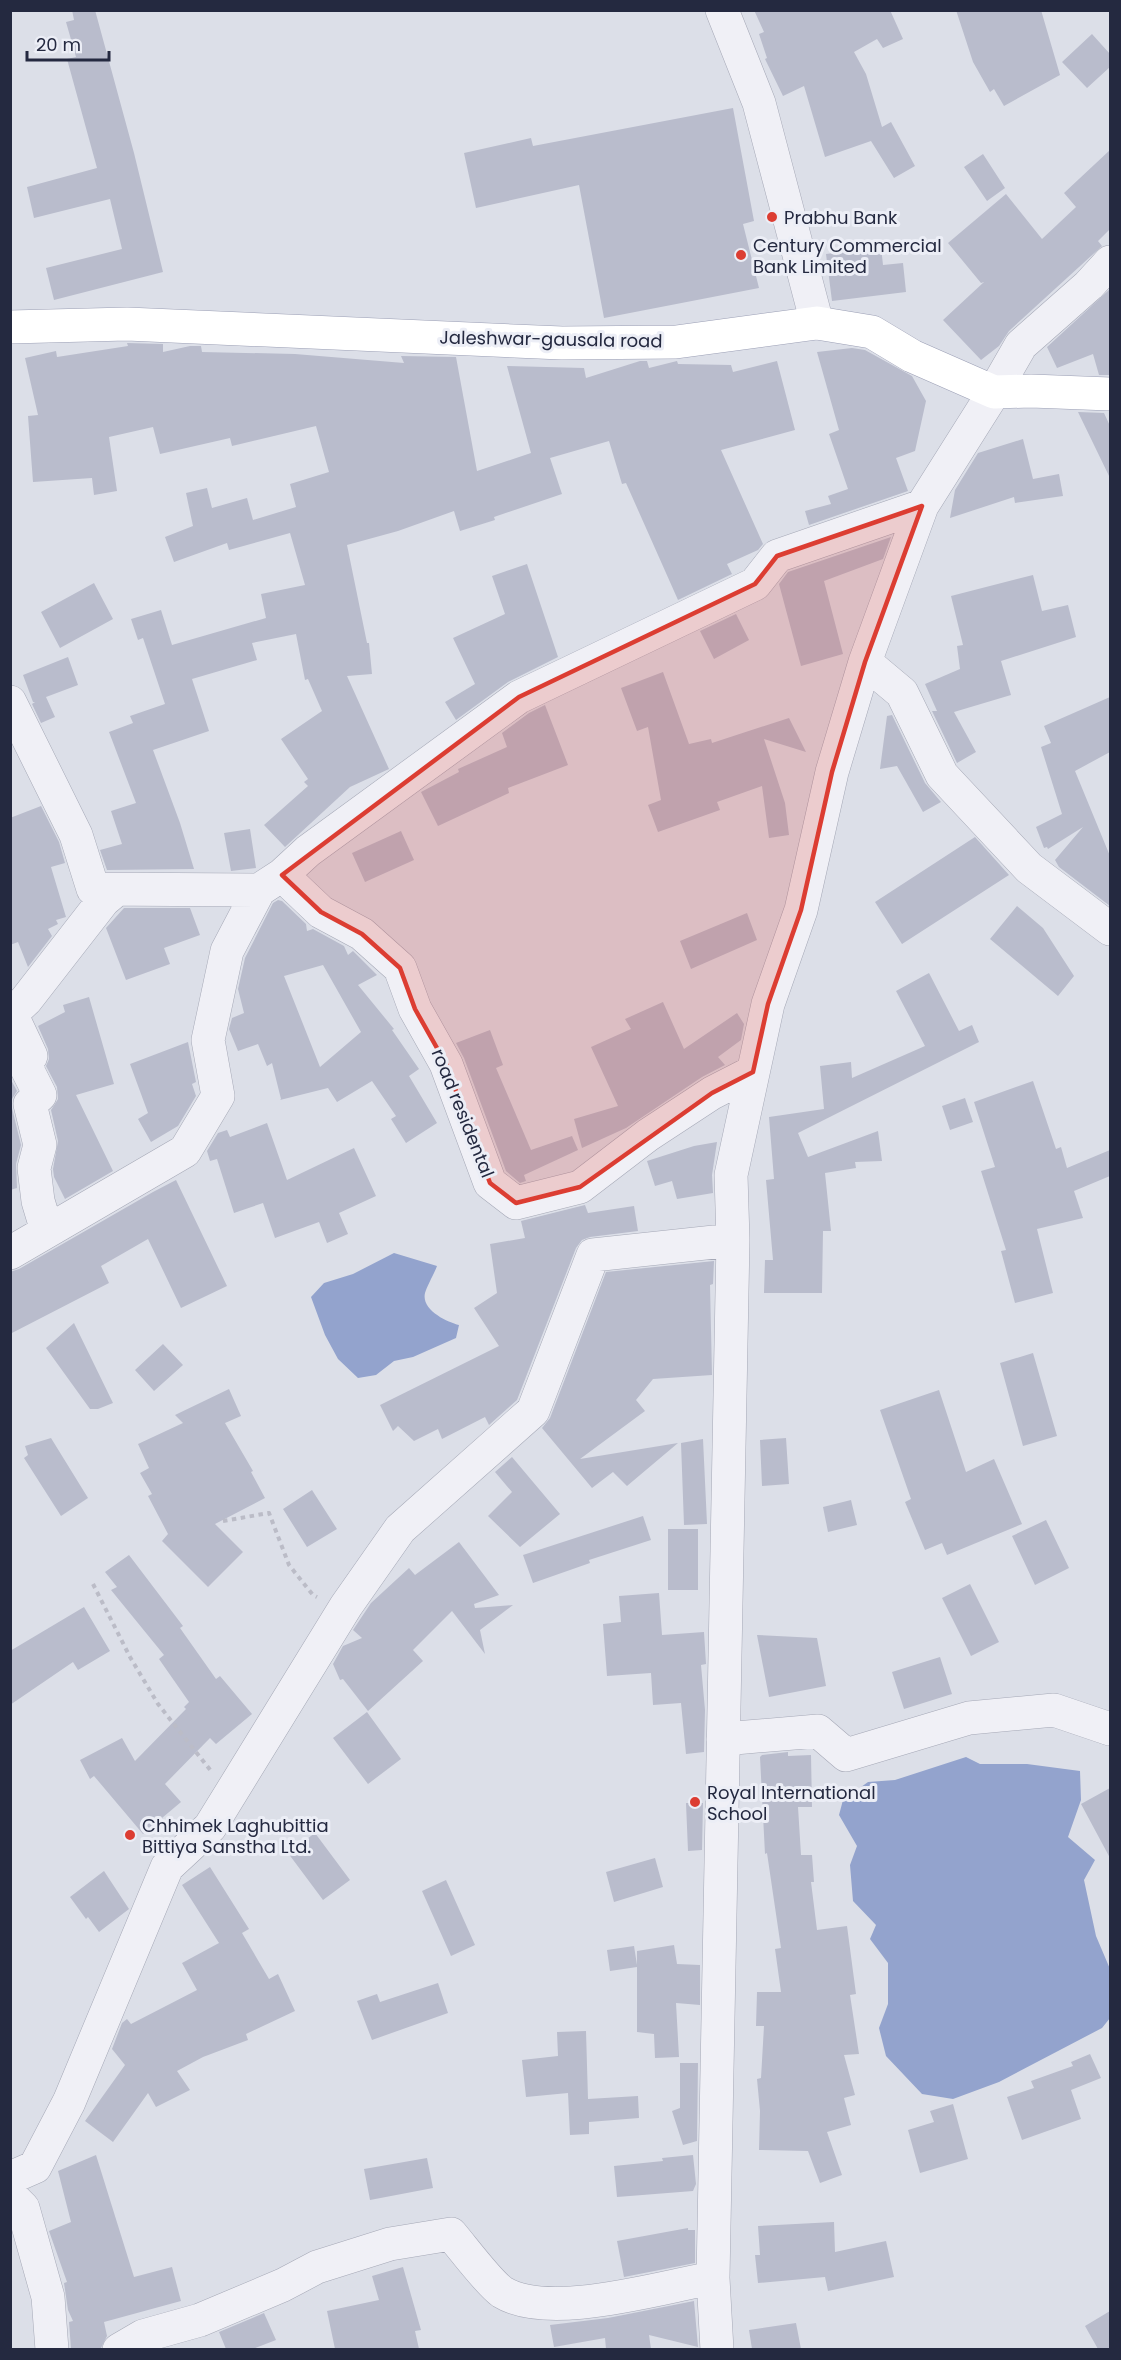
<svg xmlns="http://www.w3.org/2000/svg" width="1121" height="2360" viewBox="0 0 1121 2360" font-family="Poppins,sans-serif">
  <style>
    .water { fill: #93a3cd }
    .building { fill: #b9bccc; fill-rule: evenodd }
    .lines { fill: none; stroke-linecap: round; stroke-linejoin: round }
    .minor-casing { stroke: #a5a8b6; stroke-width: 34 }
    .major-casing { stroke: #9b9fb5; stroke-width: 34 }
    .path { stroke: #bbbcc7; stroke-width: 4; stroke-dasharray: 4.5 4.5; stroke-linecap: butt }
    .minor { stroke: #f0f0f6; stroke-width: 33 }
    .major { stroke: #fff; stroke-width: 33 }
    .marked { fill: #dc3d32; fill-opacity: 0.2; stroke: #dc3d32; stroke-width: 4.5; stroke-linejoin: round }
    .poi-dot { fill: #dc3d32; stroke: #eceef6; stroke-width: 2 }
    .labels { text-anchor: middle; dominant-baseline: central; stroke-width: 6; stroke-linejoin: round; paint-order: stroke }
    .poi-label { font-size: 18px; fill: #242940; stroke: #eceef6; text-anchor: start }
    .street-label { font-size: 18px; fill: #242940; stroke: #eceef6 }
  </style>
  <rect width="100%" height="100%" fill="#dcdfe8"/>
  <!-- water -->
  <path class="water" d="M394,1253l43,13c-3,8 -10,20 -12,27 -4,17 22,29 34,32l-3,13 -43,19 -19,4 -18,14 -18,3 -20,-19 -13,-24 -14,-38 13,-14 29,-9z
    M966,1757l14,7h47l53,7 1,29 -13,37 27,23 -11,20 12,56 14,33v49l-8,10 -103,54 -46,17 -31,-5 -36,-38 -7,-28 9,-24v-41l-18,-24 6,-14 -23,-24 -3,-36 7,-19 -18,-31 4,-15 25,-18 27,-2z"/>
  <!-- building -->
  <path class="building" d="M72,10h23l39,143 29,119 -109,28 -8,-32 76,-19 -12,-50 -76,19 -7,-31 70,-19 -30,-109 9,-2 -10,-35 8,-2z
    M754,10h136l13,29 -20,9 -6,-9 -23,13 12,22 16,53 9,-5 24,44 -21,12 -23,-37 -46,16 -21,-71 -21,10 -18,-37 2,-1 -8,-24 5,-2z
    M956,10h85l19,65 -56,31 -10,-17 -4,3 -17,-30z
    M1092,34l18,20v13l-23,21 -25,-26z
    M733,108l21,113 -11,3 16,64 -155,30 -25,-133 -103,23 -12,-55 67,-15 2,8z
    M1110,150v79l-12,12 4,5 -93,85 -10,15 -18,14 -38,-40 41,-38 -3,1 -33,-40 58,-49 36,45 34,-32 -12,-14z
    M983,154l22,34 -18,13 -23,-34z
    M881,247l2,18 20,-2 3,29 -74,9 -6,-47z
    M1110,289v86h-11l-6,-21 -36,14 -10,-21z
    M127,343l36,1v8l27,-6h11l1,6 93,2 109,9 -3,-7 55,1 21,114 54,-18 -24,-87 77,2 2,10 54,-17h7l2,7 28,-7 1,3 53,1 2,7 44,-11 18,69 -74,20 42,94 -5,6 -31,14 5,10 -54,26 -52,-117 -4,1 -13,-43 -59,17 12,36 -68,23 1,3 -35,11 -6,-20 -56,20 -51,14 20,98h2l3,31 -25,2 42,93 -39,18 -65,60 -21,-22 44,-39 -4,-4 4,-3 -27,-40 41,-28 -14,-32 -3,1 -9,-46 -44,9 5,17 -65,19 17,52 -56,19 27,73 14,46 -87,1 -7,-20 22,-6 -11,-33 25,-8 -27,-71 24,-9 -3,-7 35,-12 -22,-66 -5,2 -7,-21 30,-9 11,35 94,-27 -5,-24 44,-9 -15,-52 -61,17 -2,-7 -53,19 -9,-25 28,-11 -7,-33 21,-5 5,20 35,-10 6,22 43,-13 -6,-23 39,-12 -13,-46 -84,20 -2,-8 -70,16 -7,-27 -44,10 8,54 -23,4 -2,-17 -59,4 -5,-66 10,-1 -13,-57 31,-7 1,6 71,-11z
    M852,348l13,2 47,26 14,25 -11,50 -19,7 12,33 -99,34 -4,-14 26,-7 -3,-8 20,-7 -19,-55 10,-4 -22,-78z
    M1078,412l26,1 6,13v52z
    M1023,439l10,40 26,-5 4,22 -48,7 -1,-6 -64,21 5,-28 23,-37z
    M891,537l-8,22 -59,22 19,73 -42,12 -22,-82 9,-12z
    M527,564l31,93 -50,25 -52,38 -11,-18 30,-18 -22,-46 52,-24 -13,-38z
    M1033,575l9,36 26,-6 8,32 -75,24 10,34 -57,17 22,40 -19,11 -25,-52h5l-12,-27 35,-15 -3,-23 6,-1 -12,-49z
    M94,583l19,36 -53,29 -19,-36z
    M736,614l13,26 -35,19 -14,-28z
    M68,657l10,28 -32,12 9,20 -14,6 -9,-19 3,-2h-2l-10,-27z
    M663,672l26,72 22,-5 1,4 77,-25 17,34 -42,-13 21,64 4,32 -20,3 -7,-52 -45,16 3,8 -62,22 -10,-27 13,-5 -13,-73 -11,4 -16,-43z
    M1110,697v55l-35,19 35,85v50l-51,-39 -4,-7 28,-33 -35,22 -1,-2 -3,1 -8,-21 26,-13 -21,-67 10,-4 -7,-17z
    M545,705l23,60 -60,23 1,5 -71,33 -17,-34 38,-20 -1,-3 49,-22 -5,-14 27,-20z
    M892,715l33,68 16,19 -18,10 -26,-46 -17,3 7,-53z
    M41,806l18,36 6,21 -14,4 15,50 -10,3 2,4 -10,5 4,7 -24,31 -10,-25 -8,3v-127z
    M250,829l6,39 -25,3 -7,-38z
    M401,831l13,29 -49,22 -13,-29z
    M975,837l34,38 -107,69 -27,-42z
    M278,900l4,1 24,23 1,7 6,-2 31,17 4,9 5,-4 24,24 -19,10 36,44 -2,1 27,39 -10,7 28,47 -31,20 -15,-24 5,-3 -24,-35 -35,21 -9,-14 -48,12 1,-1 -9,-36 -5,3 -9,-22 -20,7 -9,-22 3,-11 12,-5 -6,-24 7,-31 28,-55zM323,965l38,67 -41,35 -36,-91z
    M1017,906l26,22 31,48 -16,20 -68,-57z
    M124,908h66l10,27 -36,13 6,16 -44,16 -20,-52z
    M747,913l10,27 -66,29 -11,-28z
    M929,973l30,58 13,-6 7,17 -181,91 10,24 70,-26 4,30 -27,1 1,6 -31,5 6,58h-8l-1,62h-58l1,-33h8l-7,-80 8,-1 -5,-62 55,-8 -4,-43 31,-4 1,16 73,-32 -29,-55z
    M89,997l25,87 -38,11 37,76 -48,28 -11,-22 -1,-8 5,-28 -7,-31 7,-11 -1,-12 -11,-21 3,-7 -1,-10 -10,-23 27,-14 -2,-7z
    M663,1002l21,47 53,-36 7,11 -3,16 -23,17 7,8 -23,12 -76,51 -44,20 -8,-29 44,-13 -27,-59 40,-18 -6,-10z
    M490,1030l13,35 -7,3 35,82 41,-14 6,14 -54,25 2,6 -6,2 -14,-12 -42,-113 -8,-15z
    M188,1042l8,40 -4,2 4,12 -18,30 -27,16 -13,-23 10,-6 -18,-49z
    M10,1078l7,13 -5,8v9l9,37 -5,19 1,24 -7,2z
    M1033,1081l23,68 5,-2 6,21 43,-18v26l-36,15 9,27 -46,11 16,64 -38,10 -14,-52 5,-1 -25,-79 14,-4 -21,-65z
    M965,1098l8,24 -23,8 -8,-24z
    M267,1123l20,57 67,-32 22,48 -37,17 9,21 -21,9 -8,-21 -44,16 -12,-35 -29,10 -17,-54 -7,2 -3,-10 11,-18 9,-3 3,7z
    M717,1142l-5,33 1,18 -36,6 -5,-18 -17,5 -8,-25 47,-15z
    M176,1180l51,106 -46,22 -33,-69 -47,27 8,17 -99,51v-62l9,-3 134,-77z
    M585,1205l3,8 46,-7 4,25 -48,6 -8,3 -6,8 -59,152 -28,25 -4,-8 -43,22 -4,-10 -24,12 -16,-15 -5,5 -13,-26 119,-59 -25,-38 23,-15 -7,-49 35,-6 -4,-17z
    M714,1261l-1,23 -3,1 2,90 -59,4 -17,21 9,11 -65,48 98,-16 -51,43 -14,-14 -21,16 -50,-60 8,-10 56,-146z
    M74,1323l39,80 -15,6h-8l-44,-61z
    M163,1344l20,21 -29,26 -19,-21z
    M1033,1353l24,83 -34,10 -23,-83z
    M229,1389l12,27 -16,7 28,48 -2,1 14,26 -50,26 28,28 -35,35 -46,-46 6,-7 -20,-38 4,-2 -12,-21 9,-5 -11,-24 45,-21 -8,-8z
    M939,1390l27,82 28,-13 28,65 -75,31 -5,-12 -17,7 -20,-48 6,-3 -31,-89z
    M51,1438l37,60 -27,18 -37,-58 4,-3 -3,-9z
    M786,1438l3,46 -27,2 -2,-46z
    M703,1439l4,85 -23,1 -3,-82z
    M512,1457l48,57 -40,33 -32,-31 24,-24 -17,-20z
    M312,1490l25,39 -30,18 -24,-38z
    M851,1500l6,25 -29,7 -5,-25z
    M643,1516l8,24 -62,20 1,3 -57,20 -10,-28z
    M1046,1520l23,48 -34,17 -23,-49z
    M668,1529h30v61h-30z
    M459,1542l40,53 -25,9 1,4 38,-3 -33,25 5,24 -33,-43 -39,39 10,11 -55,50 -25,-32 -3,1 -7,-16 10,-18 19,-8 -9,-8 18,-27 38,-35 6,7z
    M129,1555l54,71 -3,2 36,51 4,-3 32,38 -36,30 -6,-6 -45,46 16,18 -38,32 -49,-58 -4,3 -10,-19 42,-22 13,23 51,-52 -2,-2 5,-5 -30,-43 5,-4 -53,-65 6,-3 -12,-15z
    M970,1584l29,58 -28,14 -29,-58z
    M659,1593l3,42 42,-3 2,32 -5,1 4,45 -1,42 -18,2 -5,-51 -28,2 -2,-32 -44,3 -4,-52 18,-2 -2,-26z
    M84,1607l26,44 -32,19 -5,-8 -63,43v-54z
    M757,1635l60,3 9,48 -57,11z
    M940,1657l12,37 -48,15 -12,-37z
    M367,1712l34,47 -33,25 -35,-46z
    M788,1752v4l23,-1 1,52h-14l3,48h11l2,27h-3l6,48 30,-4 9,68 -6,1 9,59 -15,1 11,40 -11,3 7,27 -24,7 15,43 -22,8 -12,-32 -49,-1 1,-39 -3,-32 4,-1 3,-52h-8l1,-34h24l-6,-43 6,-1 -14,-95 -2,1 -5,-97 2,-2z
    M1110,1788v70l-29,-54z
    M686,1803h17l-1,47 -14,1z
    M315,1833l35,47 -27,20 -35,-47z
    M655,1858l8,29 -49,15 -8,-30z
    M210,1867l39,62 -7,4 27,46 9,-5 17,37 -49,23 2,6 -45,17 -26,14 13,19 -34,17 -8,-14 -35,49 -28,-21 40,-56 -13,-16 10,-26 5,-4 4,5 66,-34 -15,-27 37,-20 -37,-58z
    M104,1871l25,38 -30,23 -11,-15 -2,2 -16,-22z
    M446,1880l29,65 -24,11 -29,-65z
    M674,1945l3,19 23,1v40l-24,-2 3,54 -24,1 -1,-24 -17,-2v-65l-27,4 -3,-21 27,-4 3,19v-14z
    M438,1983l10,30 -76,27 -15,-39 20,-7 3,8z
    M586,2031l2,68 50,-3 1,22 -50,4v12l-19,1 -2,-42 -42,4 -4,-37 36,-4 -1,-24z
    M1090,2054l11,24 -30,12 10,29 -59,21 -15,-43 27,-9 -3,-7 42,-15 -2,-4z
    M680,2063h18l-1,78 -14,4 -11,-34 8,-3z
    M953,2104l15,55 -48,14 -12,-43 26,-8 -4,-11z
    M96,2155l38,122 38,-10 9,34 -77,21 3,14 -6,12 -30,1 -2,-27 4,-1 -5,-11 -4,-27 3,-1 -18,-51 22,-9 -13,-51z
    M693,2155l3,29 -3,7 -76,6 -3,-31 49,-5 -1,-3z
    M427,2158l6,30 -63,12 -6,-31z
    M834,2222l1,30 51,-11 8,36 -66,14 -3,-14 -67,6 -3,-28h5l-2,-29z
    M688,2228v2h7v33l-71,14 -7,-36z
    M403,2267l18,63 -6,1 4,18h-84l-8,-38 52,-11 -7,-24z
    M694,2301l4,46 -49,-12 2,14h-45l-1,-11 -51,9 -4,-22 58,-7z
    M1110,2311v38h-12l-13,-23z
    M264,2313l12,27 -23,9h-27l-7,-17z
    M796,2323l5,26h-49l-3,-19z"/>
  <g class="lines">
    <!-- minor casing -->
    <g class="minor-casing">
      <path id="minor" d="M722,10l37,93 58,220
        M865,662l37,31 40,82 87,93 81,61
        M10,702l66,133 17,54 166,1
        M282,875l39,37 41,22 38,34 15,41 31,55 44,119 26,20 64,-16 68,-52 64,-42 41,-21
        M10,1015l16,-15 77,-99 13,-11
        M10,1020l6,4 15,32 -7,7 16,32 -10,9 10,41 -6,23 4,33 9,30
        M10,1253l175,-102 33,-55 -10,-56 19,-89 32,-61 23,-15 26,-24 211,-154 236,-113 22,-28 145,-50
        M723,1739l95,-8 28,24 123,-37 85,-8 56,19
        M10,2178l25,-11 34,-65 98,-235 43,-40 136,-221 54,-77 133,-118 60,-156 140,-15
        M10,2195l13,13 25,89 4,53
        M119,2350l24,-14 57,-16 83,-35 34,-18 73,-23 61,-10c12,14 37,48 51,58 47,29 158,-5 211,-14
        M717,2350l-4,-72 20,-1038 -2,-65 37,-171 33,-94 31,-138 33,-110 57,-156 72,-114 27,-47 68,-60 21,-23"/>
    </g>
    <!-- major casing -->
    <g class="major-casing">
      <path id="major" d="M10,327l117,-3 435,19 114,-1 141,-19 55,9 40,24 82,36 37,-1 79,3"/>
    </g>
    <!-- path -->
    <path class="path" d="M223,1521l46,-8 20,52 24,30 4,2
      M93,1584l37,73 28,47 53,67"/>
    <!-- minor -->
    <use href="#minor" class="minor"/>
    <!-- major -->
    <use href="#major" class="major"/>
  </g>
  <!-- marked area -->
  <path class="marked" d="M922,506l-57,156 -33,110 -31,138 -33,94 -15,68 -41,21 -132,94 -64,16 -26,-20 -44,-119 -31,-55 -15,-41 -38,-34 -41,-22 -39,-37 237,-178 236,-113 22,-28z"/>
  <!-- markers -->
  <g class="poi-dot">
    <circle cx="772" cy="217" r="6"/>
    <circle cx="741" cy="255" r="6"/>
    <circle cx="695" cy="1802" r="6"/>
    <circle cx="130" cy="1835" r="6"/>
  </g>
  <g class="labels">
    <!-- poi labels -->
    <g class="poi-label">
      <text x="784" y="217">Prabhu Bank</text>
      <text x="753" y="245">Century Commercial<tspan x="753" dy="21">Bank Limited</tspan></text>
      <text x="707" y="1792">Royal International<tspan x="707" dy="21">School</tspan></text>
      <text x="142" y="1825">Chhimek Laghubittia<tspan x="142" dy="21">Bittiya Sanstha Ltd.</tspan></text>
    </g>
    <!-- street labels -->
    <g class="street-label">
      <text transform="translate(551 339) rotate(1)">Jaleshwar-gausala road</text>
      <text transform="translate(463 1113) rotate(68)">road residental</text>
    </g>
  </g>
  <!-- border -->
  <rect width="1121" height="2360" fill="none" stroke="#242940" stroke-width="24"/>
  <!-- scale -->
  <path d="M27 51v9h82v-9" fill="none" stroke="#242940" stroke-width="3"/>
  <text x="36" y="51" font-size="18" fill="#242940" stroke="#eceef6" stroke-width="4.5" paint-order="stroke">20 m</text>
</svg>
